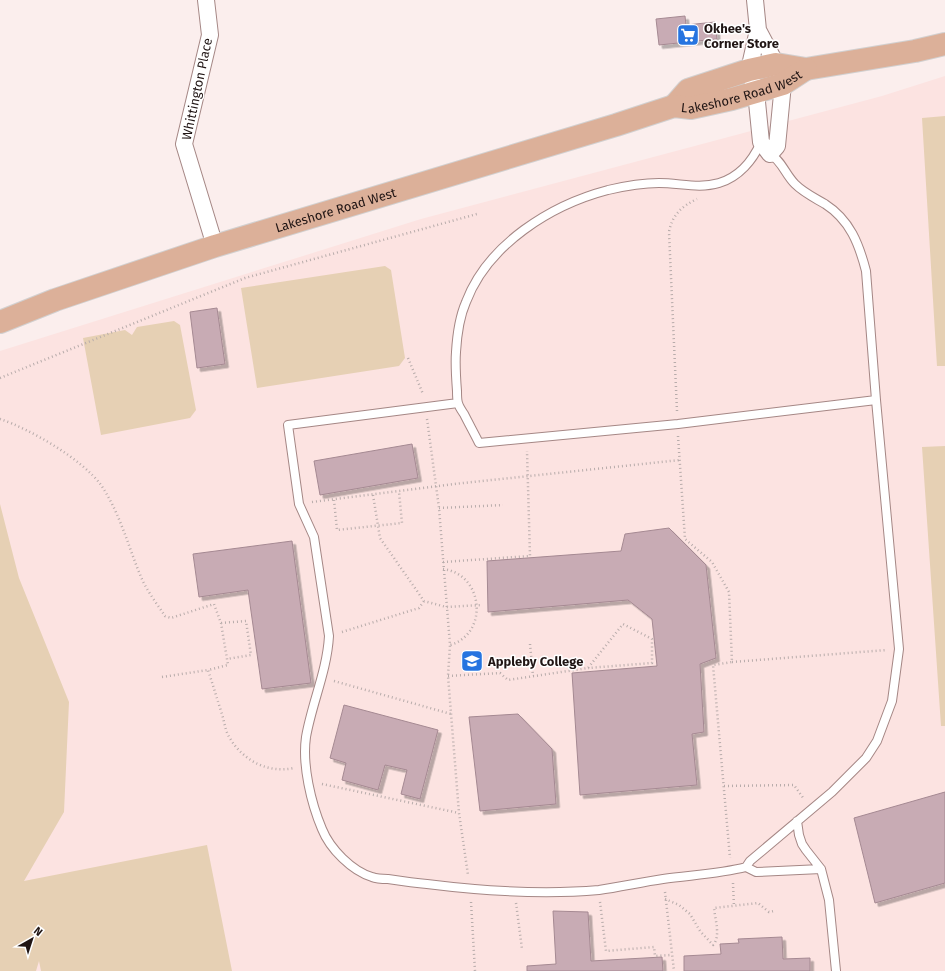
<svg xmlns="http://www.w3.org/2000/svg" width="945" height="971" viewBox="0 0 945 971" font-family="'Fira Sans',sans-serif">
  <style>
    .built { fill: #fce3e1 }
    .green { fill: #e6d0b4 }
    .building { fill: #c8abb4; stroke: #a58992; filter: url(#shadow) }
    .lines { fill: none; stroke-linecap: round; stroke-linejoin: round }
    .service-casing { stroke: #a58785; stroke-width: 10 }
    .minor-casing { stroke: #a58785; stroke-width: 18 }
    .primary-casing { stroke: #d2d0d0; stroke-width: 24 }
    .path { stroke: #b8acab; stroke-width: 2.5; stroke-dasharray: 1 3; stroke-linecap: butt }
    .service { stroke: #fff; stroke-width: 8 }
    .minor { stroke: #fff; stroke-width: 16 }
    .primary { stroke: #dcb099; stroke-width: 22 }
    .labels { text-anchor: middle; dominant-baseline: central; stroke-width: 3; stroke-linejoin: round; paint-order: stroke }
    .poi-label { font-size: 13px; font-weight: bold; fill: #201514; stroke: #fff; text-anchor: start }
    .street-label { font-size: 13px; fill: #201514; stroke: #fff }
  </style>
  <defs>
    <filter id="shadow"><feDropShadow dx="3.5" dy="3.5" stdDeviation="0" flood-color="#0004"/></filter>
  </defs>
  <rect width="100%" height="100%" fill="#fbeeed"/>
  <!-- built -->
  <path class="built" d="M945,76v895h-945v-620l421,-132 461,-123z"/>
  <!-- green -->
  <path class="green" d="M945,116v250h-8l-15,-248z
    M385,266l6,4 14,88 -6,8 -142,22 -16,-100z
    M174,321l6,4 16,85 -6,8 -89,17 -18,-97 42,-8 7,5 5,-8z
    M945,446v280h-4l-19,-279z
    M0,504l19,74 50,124 -5,110 -40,69 183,-36 25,126h-191l-2,-10 -3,10h-36z"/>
  <!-- building -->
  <path class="building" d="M685,16l1,9 29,-3 2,17 -58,6 -3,-26z
    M217,308l8,56 -28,4 -7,-56z
    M412,444l6,34 -98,17 -6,-34z
    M669,528l37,37 10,93 -16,6 4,68 -12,2 5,51 -117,10 -8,-122 85,-7 -5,-47 -24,-19 -140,12 -1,-51 134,-10 4,-17z
    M292,541l19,142 -49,6 -14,-99 -49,7 -6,-43z
    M344,705l94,25 -18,69 -19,-5 6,-24 -22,-5 -7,25 -36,-10 4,-17 -16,-5z
    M518,714l34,35 4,55 -76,7 -11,-94z
    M945,792v91l-70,20 -21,-85z
    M553,911l35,1 3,49 71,-4 1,14h-136v-5l29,-2z
    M782,937l1,22 27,-1v13h-126v-15l37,-2 -1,-10 19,-1 -1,-4z"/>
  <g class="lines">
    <!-- service casing -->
    <g class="service-casing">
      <path id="service" d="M761,142c-8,18 -22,35 -42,41 -20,6 -39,0 -60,0 -16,0 -34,3 -51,7 -57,15 -120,54 -142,112 -7,16 -9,33 -10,50 -1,13 0,26 1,39 0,4 0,9 1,12 1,4 4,8 6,11 5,10 10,19 15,29l199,-19 198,-24
        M458,403l-170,22 11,79 15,33 15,99c-2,35 -17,67 -23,101 -4,28 5,66 16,92 8,20 30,42 50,48 5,2 11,2 16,2 13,2 26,4 39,5 56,7 115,11 172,6 21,-3 43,-8 64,-11 28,-4 56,-5 83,-12l10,5 65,-3
        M797,821l2,14 3,9 4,6 15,19 8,31 7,71
        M746,867l4,-6 82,-69 34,-34 11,-17 15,-40 7,-52 -23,-249 -10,-129c-7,-27 -16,-51 -41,-67 -10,-6 -21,-11 -30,-20 -10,-10 -13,-23 -25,-30"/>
    </g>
    <!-- minor casing -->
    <g class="minor-casing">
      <path id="minor" d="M206,0l4,35 -26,109 31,102
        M755,0l3,30 -9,40 7,22 5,50 9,12 7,-8 6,-62 -7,-20 -18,-34"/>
    </g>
    <!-- primary casing -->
    <g class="primary-casing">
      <g id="primary">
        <path d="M674,106l14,-16 61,-20 27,-6 30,5 109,-18 30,-7"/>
        <path id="s1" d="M0,322l55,-22 160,-54 401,-121 58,-19 17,2 41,-9 24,-7 27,-8 23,-15"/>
      </g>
    </g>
    <!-- path -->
    <path class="path" d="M408,358l15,36
      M0,378l245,-100 232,-64
      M677,411l-8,-179c3,-17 13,-26 28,-33
      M0,419c30,10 82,40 101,66 19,28 27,61 40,92 6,14 16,27 24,39l6,2 43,-14 7,19 7,42 -20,5c5,15 9,29 14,44 2,7 3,14 6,21 13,24 38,39 66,33
      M427,419l12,89 11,137 -2,31 11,137 9,62
      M678,436l7,103 27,23 17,30 3,70 -19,3 17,193
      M373,495l7,43 44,63 22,6 36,-2
      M334,500l3,30 65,-7 -3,-31
      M312,502l142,-18 226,-24
      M439,508l64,-3
      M443,562l87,-6 -3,-105
      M443,569c41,5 46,65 7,76
      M221,623l25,-2 5,34 -24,4
      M342,632l77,-24 5,-7
      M530,644l3,32
      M732,662l155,-12
      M448,676l52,-3 8,7 80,-12 35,-44 29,15v24l-64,5
      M162,677l46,-7
      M334,681l117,33
      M322,784l137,29
      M724,786l70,-1 10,14
      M733,883l1,24
      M665,892l9,79
      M665,899l14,6 11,9 10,17 13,14c8,-8 2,-26 1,-37l44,-5 11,9 5,-1
      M471,902l4,69
      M600,902l6,49 48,-4 1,9 16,-1
      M516,903l6,46"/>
    <!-- service -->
    <use href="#service" class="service"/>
    <!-- minor -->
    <use href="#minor" class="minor"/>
    <!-- primary -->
    <use href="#primary" class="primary"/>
  </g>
  <!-- icons -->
  <defs>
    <g id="supermarket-square" transform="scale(1.15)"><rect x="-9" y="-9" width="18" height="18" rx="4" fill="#2674e0" stroke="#fff"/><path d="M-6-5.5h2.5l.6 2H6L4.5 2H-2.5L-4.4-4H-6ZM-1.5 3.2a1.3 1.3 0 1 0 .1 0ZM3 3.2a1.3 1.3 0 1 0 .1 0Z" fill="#fff"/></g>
    <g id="school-square" transform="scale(1.15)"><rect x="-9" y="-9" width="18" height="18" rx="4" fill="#2674e0" stroke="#fff"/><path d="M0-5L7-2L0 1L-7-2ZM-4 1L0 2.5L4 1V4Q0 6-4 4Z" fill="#fff"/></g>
  </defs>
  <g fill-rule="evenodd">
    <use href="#supermarket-square" x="688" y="35"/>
    <use href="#school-square" x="472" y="661"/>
  </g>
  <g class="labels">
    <!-- poi labels -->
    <g class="poi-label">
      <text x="704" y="28">Okhee's<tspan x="704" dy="15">Corner Store</tspan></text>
      <text x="488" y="661">Appleby College</text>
    </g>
    <!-- street labels -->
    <g class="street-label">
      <text stroke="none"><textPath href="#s1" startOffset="778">Lakeshore Road West</textPath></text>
      <text transform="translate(197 89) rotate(-78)">Whittington Place</text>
      <text stroke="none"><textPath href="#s1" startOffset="354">Lakeshore Road West</textPath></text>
    </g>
  </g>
  <!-- north arrow -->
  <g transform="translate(32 939) rotate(39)" stroke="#ffffff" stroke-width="3" paint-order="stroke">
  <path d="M0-3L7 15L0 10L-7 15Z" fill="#201514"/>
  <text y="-6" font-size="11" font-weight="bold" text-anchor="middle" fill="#201514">N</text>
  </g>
</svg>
